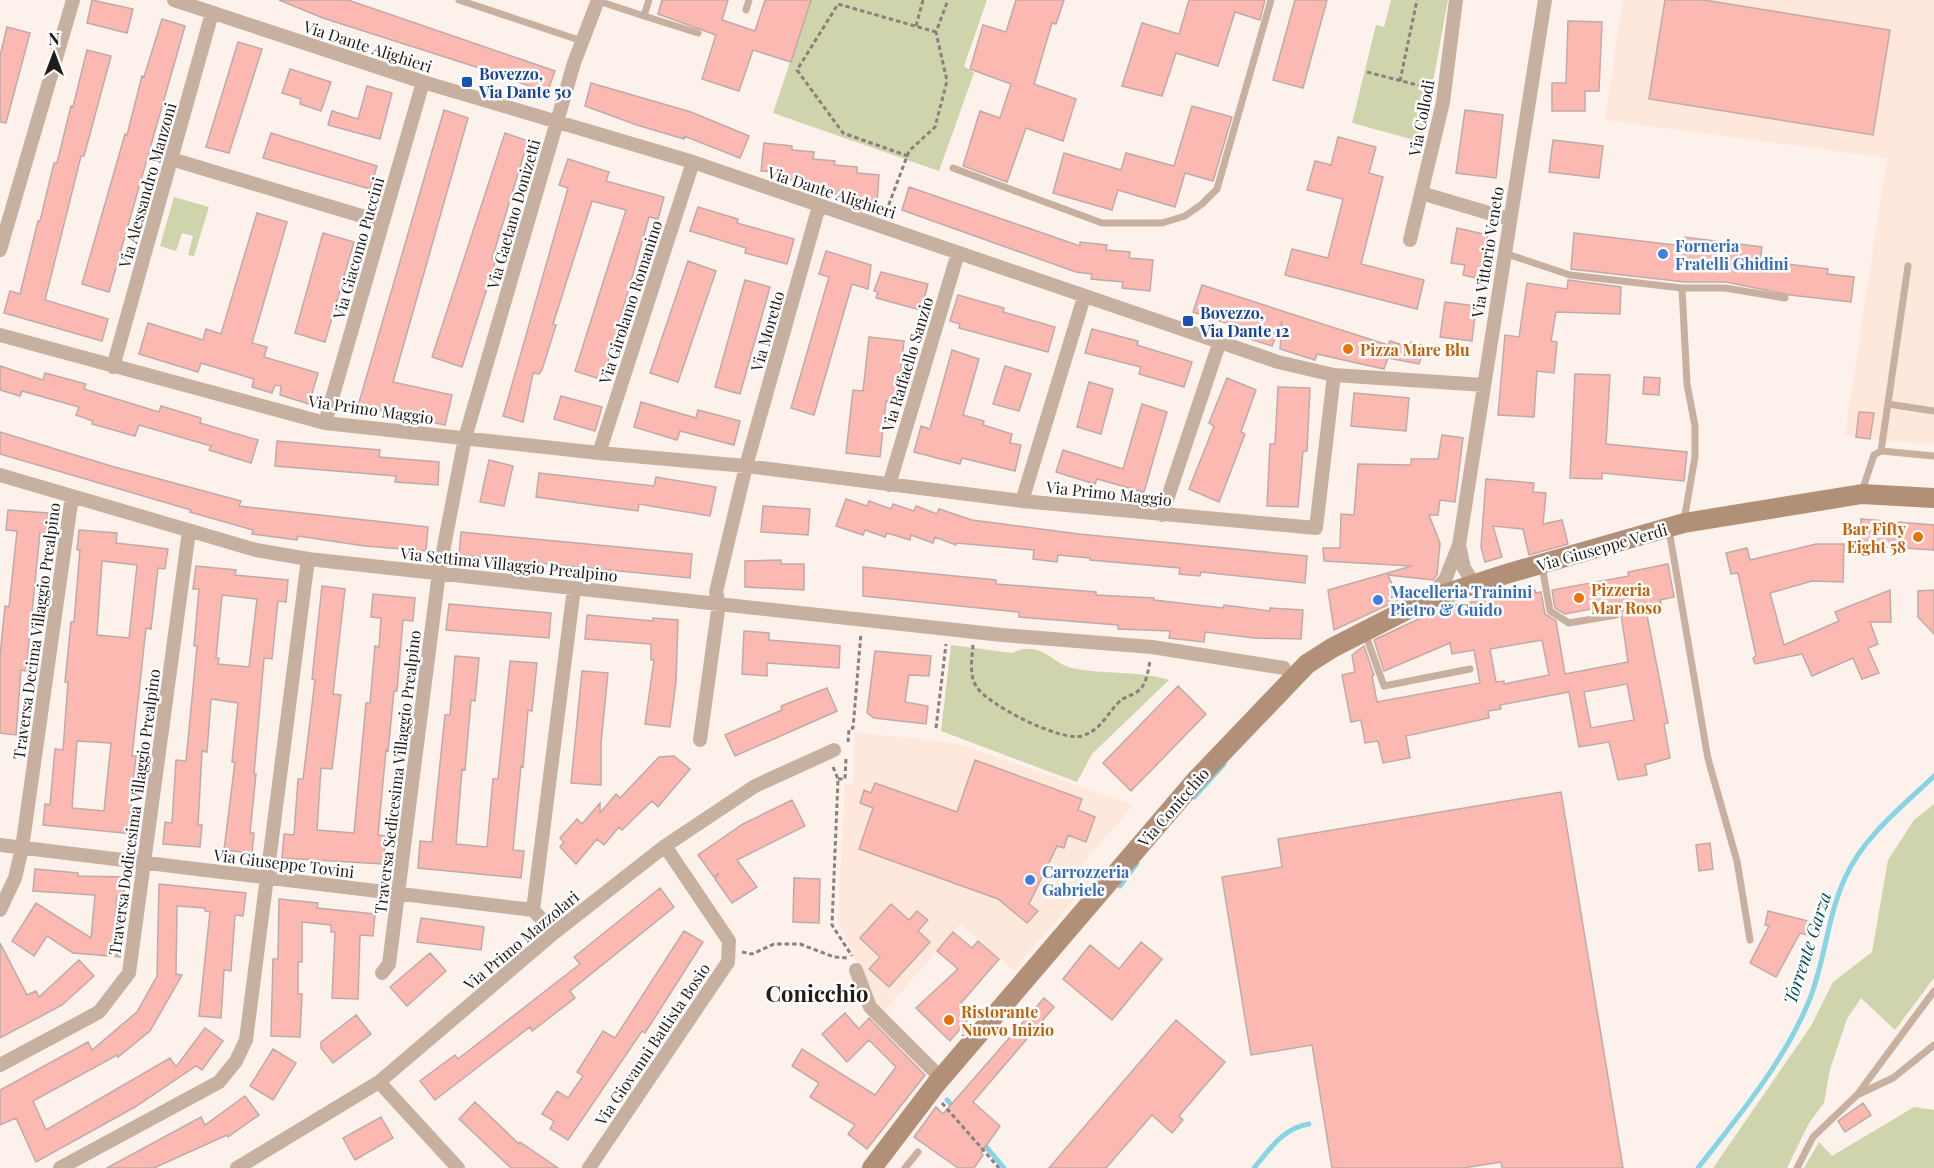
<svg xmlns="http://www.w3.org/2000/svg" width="1934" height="1168" viewBox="0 0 1934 1168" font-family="'Playfair Display',serif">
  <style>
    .built { fill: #fee8dc }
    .green { fill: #cfd4ac }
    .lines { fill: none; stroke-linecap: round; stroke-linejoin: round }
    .stream { stroke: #87d4e4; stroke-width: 5 }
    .building { fill: #fcb9b2; stroke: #c0aaa8; stroke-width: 1.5; fill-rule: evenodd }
    .path { stroke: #8a817c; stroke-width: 3; stroke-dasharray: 4.5 3; stroke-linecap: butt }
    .lane { stroke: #c8b0a0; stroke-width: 7 }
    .street { stroke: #c8b0a0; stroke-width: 14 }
    .secondary { stroke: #b28f77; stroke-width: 20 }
    .transit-dot { fill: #1a4fb4; stroke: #fff; stroke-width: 2 }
    .shop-dot { fill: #3f7fe0; stroke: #fff; stroke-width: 2 }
    .food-dot { fill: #e8710a; stroke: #fff; stroke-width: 2 }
    .labels { text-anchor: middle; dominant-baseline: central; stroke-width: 5; stroke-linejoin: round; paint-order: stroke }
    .street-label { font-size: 16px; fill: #221b17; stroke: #fff }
    .transit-label { font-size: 16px; font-weight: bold; fill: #164399; stroke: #fff; text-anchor: start }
    .shop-label { font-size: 16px; font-weight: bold; fill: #366cbe; stroke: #fff; text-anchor: start }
    .food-label { font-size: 16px; font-weight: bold; fill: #c56008; stroke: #fff; text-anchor: start }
    .water-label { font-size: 18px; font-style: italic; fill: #034c57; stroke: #fff }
    .district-label { font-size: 22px; font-weight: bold; fill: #221b17; stroke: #fff }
  </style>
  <rect width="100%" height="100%" fill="#fdf1eb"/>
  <!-- built -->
  <path class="built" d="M1623,0h311v445l-64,-6 4,-25 -14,-2 -4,25 -11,-2 42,-277 -282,-38z
    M854,732l102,11 177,62 -52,61 15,8 -82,96 -54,-46 -78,90 -11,-16 -33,-79 7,-135h8z"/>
  <!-- green -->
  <path class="green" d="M811,0h176l-23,66 10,7 -35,98 -166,-58z
    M1391,0h57l-26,142 -70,-19 24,-98 8,2z
    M174,197l35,10 -15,49 -6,-1 5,-19 -11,-3 -6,18 -16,-5z
    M951,645l61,8c29,-14 39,10 60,15 31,7 66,2 97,12l-77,74 -15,28 -136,-51z
    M1934,804v174l-39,52 -34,-32 -14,21 -17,50 -6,34 -15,20 -22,45h-74l98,-142 22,-44 39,-30 16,-92 26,-40z
    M1914,1107l20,3v58h-130l15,-26 13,14z"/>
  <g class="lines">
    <!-- stream -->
    <path class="stream" d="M1194,797l30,-33
      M1120,886l17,-23
      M947,1100l9,10
      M983,1143l21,25
      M1254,1168c16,-19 29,-40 55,-44
      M1698,1168c40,-51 86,-106 111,-167 16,-39 18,-84 36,-123 19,-42 56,-70 89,-102"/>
  </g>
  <!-- building -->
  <path class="building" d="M92,0l41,9 -6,24 -40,-10z
    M279,0h69l207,71 -8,22 -52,-20 -172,-55z
    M662,0h66l-6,20 33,11 10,-31h46l-20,62 -38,-12 -14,41 -37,-12 14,-44 -58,-21z
    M1016,0h48l-8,24 -4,-1 -18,61 42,15 -13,42 -37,-13 -19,54 -44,-16 17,-55 20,7 11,-34 -41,-15 13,-44 23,7z
    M1189,0h76l-5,20 -25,-8 -17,54 -42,-13 -14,43 -40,-10 20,-63 37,11z
    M1295,0h32l-24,88 -30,-8z
    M1665,0h39l186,30 -17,105 -224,-36z
    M162,19l23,7 -76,266 -27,-8 43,-150 2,1 15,-59 2,1z
    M1568,21l34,1 -3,69h-14v20h-33v-28h14z
    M7,27l23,6 -24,90 -6,-1v-66z
    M238,42l24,7 -33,104 -23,-6z
    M87,50l24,6 -27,100h-3l-36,144 63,19 -6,22 -98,-28 6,-22 10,3 18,-73h2l14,-58h3l14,-57 2,1z
    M290,69l41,13 -10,29 -21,-7 1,-5 -19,-6z
    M591,83l100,29 58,24 -9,22 -56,-22v3l-47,-14 -52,-19z
    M367,86l25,7 -12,46 -52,-14 4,-14 26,8z
    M1192,106l40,11 -19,64 -28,-8 -10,34 -57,-17 -6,20 -59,-17 11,-40 57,17 5,-17 48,13z
    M444,110l24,8 -75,264 59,13 -7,30 -87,-19z
    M1465,110l38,5 -7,63 -40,-5z
    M271,133l106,33 -7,23 -107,-31z
    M505,133l23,8 -36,118 4,1 -34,107 -30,-10z
    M1338,137l38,10 -7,26 14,4 -22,87 63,16 -7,29 -132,-34 7,-26 36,9 15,-59 -36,-9 8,-29 16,4z
    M1553,140l50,6 -4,32 -50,-6z
    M764,143l28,3v4l22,2 -1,7 22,2 -1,4 23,2v6l22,2 -2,27 -25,-2 1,-5 -25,-2 1,-6 -22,-2 1,-4 -24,-2 1,-6 -24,-2z
    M568,159l41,13 -3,9 58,16 -6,22 -9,-2 -46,163 -28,-9 51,-161 -34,-9 -39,123 3,1 -14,45 -3,4 -6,-1 -10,49 -20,-6 65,-228 -9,-3z
    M909,187l171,59v-4l27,3 -1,5 24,2 -1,6 24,2 -3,31 -28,-3 1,-6 -32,-3 1,-5 -16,-2 -174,-62z
    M698,207l40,12 -1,4 57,16 -7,25 -42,-11 1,-5 -56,-17z
    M257,213l30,9 -35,121 15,4 -3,10 54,16 -9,31 -29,-9 1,-9 -6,-1 -3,8 -20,-6 2,-8 -53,-16 -3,9 -59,-18 9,-31 55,17 3,-11 15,5z
    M1457,228l31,7 -8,44 -17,-4 2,-10 -14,-2z
    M323,233l31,9 -29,100 -30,-9z
    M1574,233l109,13 1,-9 78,10 -2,14 68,8 -1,5 27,3 -3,25 -61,-7 -64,-13h-41l-114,-13z
    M826,251l45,14 -3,24 -16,-5 -38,131 -23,-7 38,-131 -10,-3z
    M688,261l28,10 -38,111 -28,-9z
    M881,272l47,12 -7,26 -45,-12 2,-6 -4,-1z
    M745,280l25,7 -30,107 -25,-7z
    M1568,280l53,7 -1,27 -64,-2 -5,29 6,1 -3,31 -17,-2 -3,46 -36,-2 7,-80 14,2 8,-54 40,6z
    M1202,285l186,60 2,-4 19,6 2,-5 14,4 -6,18 -31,-6 -4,11 -67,-15 -2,6 -35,-11 2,-28 -10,25 -34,-11 3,-7 -48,-16z
    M958,295l46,13 -1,4 52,15 -7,25 -89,-24 1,-4 -10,-3z
    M1445,302l31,4 -4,35 -32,-4z
    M1092,329l46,12 -1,4 55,17 -8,25 -45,-13 2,-7 -56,-14z
    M869,337l35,4 -7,62 -11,-2 -6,56 -34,-4 7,-63 10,1z
    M952,350l27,9 -16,56 21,6 -1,4 29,9 -2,9 11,2 -6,26 -53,-13 -2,6 -46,-12 7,-26 9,3z
    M0,366l43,14 2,-7 41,11 -2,5 75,23 2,-6 40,12 -1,5 58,17 -7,23 -42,-13 2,-4 -72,-21 -4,11 -43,-12 1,-3 -17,-6 3,-8 -57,-16 -2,5 -20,-6z
    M1005,366l26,8 -12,37 -26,-7z
    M1575,374l35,1 -4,69 81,8 -3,29 -82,-8v6l-32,-1z
    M1644,377l16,1 -1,17 -16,-1z
    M1227,378l29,12 -15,42 4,2 -26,68 -30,-13 25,-63 -5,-3z
    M1089,382l24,7 -12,45 -24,-7z
    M1278,387l32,1 -3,63h-4l-5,56 -31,-1 3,-62h5z
    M1354,393l55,5 -3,33 -55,-5z
    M561,396l41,11 -7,24 -41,-12z
    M641,402l55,16 2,-8 42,11 -6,24 -54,-14 -3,9 -43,-13z
    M1142,404l25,8 -23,80 -47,-13 -2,5 -39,-12 7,-22 60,19z
    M1859,412l15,1 -4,26 -14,-2z
    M0,432l111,34 130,35 -2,5 189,21 -2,24 -61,-5 -67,-10 -1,4 -45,-6 1,-4 -63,-18 1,-2 -191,-56z
    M1442,435l21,3 -8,64 -15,-2 -2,15h-9l11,28 -3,32 -4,5 -45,-5 11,25 -65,30 -6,-40 84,-24 -88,-5 -1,-13h17l1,-34 13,1 4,-51 53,1v-6h27z
    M277,441l103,9 -1,7 60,5 -1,23 -43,-3 1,-6 -121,-10z
    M489,460l24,6 -9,40 -24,-4z
    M539,473l115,13 2,-9 60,10 -6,29 -71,-12 -1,7 -102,-14z
    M1486,479l48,4 -1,9 13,1 -3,31 19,-4 6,24 -39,11 -6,-26 -30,-3 9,31 -17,5 -4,-15z
    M846,499l21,7 2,-5 22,8 2,-5 21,7 2,-5 21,8 2,-5 33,11 107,14 228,22 -2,27 -104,-11 -1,4 -21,-2 1,-6 -90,-8v-2l-32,-3 -1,7 -24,-3 1,-9 -78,-7v2l-21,-8 -2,6 -22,-8 -1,5 -23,-7 -2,4 -20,-7 -2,5 -27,-9z
    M763,506l47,3 -2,26 -47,-3z
    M8,510l40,3 -2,20h-6l-14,138 -5,-1 -5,65 -16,-2v-77l5,-50 4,1 8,-76 -11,-1z
    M1861,519l73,6v25l-75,-5z
    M79,530l38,3 -1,10 52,6 -3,20 -7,-1 -7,61 -5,-1 -14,128h4l-6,58 5,1 -2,19 -90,-9 2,-21 5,1 5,-56 8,1 5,-68h-3l6,-60h3l6,-72h-3zM102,561l35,4 -8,73 -32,-3zM77,741l34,2 -7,68 -32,-3z
    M461,532l231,22 -2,24 -231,-23z
    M1816,544h28l-1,38 -31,-1 -42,12 14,52 55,-24 -4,-9 55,-22 1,32h-21l8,22 -10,4 11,25 -17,6 -9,-21 -41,18 -10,-22 -47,10 -2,-6 3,-2 -18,-83 -7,1 -5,-21 21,-5 3,12z
    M781,560v4h23v26l-59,-3v-26z
    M1668,564l6,33 -14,3 2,7 -16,3 22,113 -4,1 6,34 -25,7 2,10 -29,5 -9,-38 -30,5 -10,-55 -69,13 1,4 -13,2 1,7 -83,18 4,22 -27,5 -5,-22 -13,2 -4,-23 -10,2 -9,-47 13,-3 -3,-17 12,-9 10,29 -2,1 5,26 103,-19 -6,-33 -22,4 -2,-11 -66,28 -10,-31 70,-33 91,-17 1,3 5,-1 4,22 11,7 9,53 63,-12 -7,-48 -4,-10 -52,10 -10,-6 -3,-18 77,-14 -1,-4zM1542,640l7,35 -45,9v-3l-8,1 -6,-33zM1627,684l7,36 -43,8 -7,-36z
    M196,566l40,4 -1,5 53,5 -2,22 -8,-1 -6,58 -8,-1 -10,116h2l-6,59h4l-2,20 -28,-3 11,-88h-3l6,-59 -27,-4 -4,53 -5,-1 -4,74h4l-2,22 -37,-3 2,-22 7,1 4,-63 10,1 11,-115h-3l5,-57h-6zM222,595l35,4 -8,68 -31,-3 1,-6h-3z
    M863,567l133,13v4l100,8v3l58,3v2l69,8 1,-3 46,6v-3l33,2 -2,29 -47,-1 -49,-6 -1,10 -35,-4 1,-7 -52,-2v-4l-99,-8v-5l-156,-16z
    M322,586l23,3 -12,105 8,1 -9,74 -11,-1 -4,62 37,3 12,-130h4l5,-57 4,1 2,-29 -10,-1 2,-23 42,4 -2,23 -10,-1 -6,71h-3l-6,60 -2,-1 -8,85 8,1 -3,28 -101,-6 2,-24 10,1 4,-56h5l12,-99 -3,-1z
    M1934,590v44l-16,-17v-26z
    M449,604l102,9 -2,25 -103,-8z
    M587,615l66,6v-3l25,2 -2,62 -6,45 -25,-3 9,-64h-3v-16l-66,-5z
    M744,631l25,2v7l71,6 -1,22 -72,-5v13l-25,-2z
    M875,651l56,5 -2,20 -20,-1 -4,27 23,4 -2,18 -52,-6 -7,-5z
    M455,656l24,2 -4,43 -4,-1 -6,70 -3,-1 -6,75 31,3 6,-68h5l12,-118 27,2 -5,48 -4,-1 -5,57 -2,-1 -8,84 11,1 -3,27 -103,-10 2,-27 12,1 13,-127h5z
    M582,671l26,2 -7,70v42l-30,-2z
    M1178,686l28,28 -75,77 -28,-28z
    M827,688l10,23 -102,45 -10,-21 57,-25 -1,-4z
    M674,756l16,13 -32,38 -6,-6 -30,29 -3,-3 -15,18 -7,-6 -21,25 -16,-17 4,-5 -4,-4 17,-19 5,5 18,-21v10l16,-19 4,4 39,-41z
    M975,760l107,39 -4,11 17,7 -9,25 -18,-7 -4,13 -7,-2 -28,58 9,7 -11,12 -29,-24 -139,-50 14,-41 -13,-5 4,-13 7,3 4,-10 82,29z
    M1561,792l62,376h-121l-1,-6 -38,6h-131l-20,-123 -61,10 -29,-178 60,-10 -4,-28z
    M792,800l13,26 -68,34 20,27 -25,16 -17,-24 4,-6 -5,4 -16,-22 45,-31z
    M1710,843l3,26 -14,2 -3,-26z
    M35,869l43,4v3l47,1 -1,19h-7l-5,56 9,5 -48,-4 -26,-17 -13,20 -22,-15 24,-38 55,35 4,-43 -62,-4z
    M794,878l26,1 -1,44 -26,-1z
    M159,884l87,9 -3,23 -8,-1 -4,56 -7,-1 -3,48 -22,-2 11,-104 -5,-1v-3l-28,-2 -1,68 6,1 -32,56 -32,26 -1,-2 -84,46 13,29 124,-72 6,9 29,-39 18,13 -21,29 -6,-4 -61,41 -99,55 -20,-44 -16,7v-35l88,-48 4,8 45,-38 20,-36z
    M660,888l14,19 -104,84 5,7 -43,33 -2,-4 -95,73 -15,-19 35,-26 3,4 122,-95 -6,-7z
    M279,899l39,4 -1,5 58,6 -2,22 -13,-1 -2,64 -26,-1 3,-66h-4v-7l-29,-3v40h-4v32h4l-2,43 -29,-1 2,-77h5z
    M891,904l18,16 8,-9 11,9 -10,11 12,11 -41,45 -20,-18 11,-12 -20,-19z
    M1768,911l52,13 -4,13 -16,-4 -24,44 -26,-14 19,-37 -4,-1z
    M421,918l63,9 -3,23 -64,-8z
    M684,931l19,11 -58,91 -3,-2 -74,109 -18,-11 4,-8 -12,-7 15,-23 11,7 15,-22 -6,-4 26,-41 12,7z
    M953,932l19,16 6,-7 21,18 -38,44 11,12 -22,26 -34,-33 42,-39 -21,-18z
    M1141,942l21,17 -50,61 -49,-41 27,-34 29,24z
    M0,943l27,52 9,-4 3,6 40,-37 15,16 -32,29 -62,33z
    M430,953l16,18 -39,35 -17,-19z
    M1044,998l10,9 -81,95 27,24 -19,27 2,2 -9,13h-16l-44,-31 22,-30 7,7z
    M845,1013l14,16 10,-11 56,57 -58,74 -19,-15 7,-9 -45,-28 9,-14 -27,-17 10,-17 73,46 21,-28 -27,-27 -22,22 -25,-28z
    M356,1015l15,19 -38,29 -12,-15v-6z
    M1176,1020l49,42 -46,54 4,4 -11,13 -20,-18 -46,53h-57z
    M273,1049l23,14 -23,37 -23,-14z
    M245,1096l14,19 -31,22 -1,-2 -73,33h-47l94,-51 4,8z
    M475,1102l44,42 1,-2 38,26h-47l-52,-49z
    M1863,1103l8,12 -26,17 -7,-11z
    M381,1117l12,21 -38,22 -12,-22z"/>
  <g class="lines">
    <!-- path -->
    <path class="path" d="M916,26l7,-26
      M1367,72l62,16
      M1400,81l17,-81
      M908,156l-65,-23 -46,-63 41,-66 98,28
      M886,212l23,-61 26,-24 12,-46 -11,-49 12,-32
      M973,645c-1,12 -4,30 3,41 11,19 85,56 106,50 19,-6 24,-21 37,-34 5,-5 9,-5 16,-9 11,-5 13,-21 15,-32
      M936,728l10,-84
      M848,742l1,-13 4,-1 8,-95
      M833,767l5,12 -6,146 20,31
      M838,779h7l1,-21
      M742,952l10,2 22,-10h26l34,13 14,1
      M942,1103l57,65"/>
    <!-- lane -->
    <path class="lane" d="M459,0l123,41
      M598,1l46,15 5,-16
      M746,10l3,-10
      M644,16l54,17
      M953,168l149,55h60l23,-7 17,-12 15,-15 54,-189
      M1504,253l66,22 112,13h43l60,10
      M1682,288l5,96 8,42v31l-11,63
      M1888,404l46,7
      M1881,451l27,-185
      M1862,491l12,-36 7,-4 53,5
      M1669,530l39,229 29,102 13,79
      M1542,566l8,45 19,12 47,-8
      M1365,633l19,53 86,-17
      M1859,1094l34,-16 41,-33
      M905,1168l13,-16
      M1797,1168l16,-31 44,-42 77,-104"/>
    <!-- street -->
    <path class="street" d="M174,0l249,82 270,80 585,200 56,13 150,10
      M171,159l211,63
      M1421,193l88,26
      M1410,240l33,-138 13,-102
      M0,250l73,-250
      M0,335l325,88 274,30 147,13 276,35 294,27 18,-153
      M113,367l99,-354
      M325,423l98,-341
      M599,453l94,-291
      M0,475l256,75 52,9 694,76 150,12 132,21
      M889,485l69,-232
      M1022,501l62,-204
      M1162,515l58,-174
      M1459,545l5,23 10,16
      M1429,596l16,-16 14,-35 86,-545
      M700,740l19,-137 -3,-11 30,-126 73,-260
      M0,845l533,65 21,23
      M0,910l15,-32 7,-30 50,-352
      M533,910l41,-322
      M856,970l14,37 71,71
      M382,973l7,-9 50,-392 26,-134 109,-375 24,-63
      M0,1065l99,-53 30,-39 60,-442
      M379,1082l79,86
      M60,1168l159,-86 17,-21 10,-21 62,-481
      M237,1168l142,-86 175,-149 111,-87 90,-60 79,-36
      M589,1168l139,-206 1,-21 -64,-95"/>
    <!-- secondary -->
    <path class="secondary" d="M872,1168l64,-84 260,-304 111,-116 25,-16 94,-48 80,-26 178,-51 178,-29 72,4"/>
  </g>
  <!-- markers -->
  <g class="transit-dot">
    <rect x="461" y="76" width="12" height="12" rx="3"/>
    <rect x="1182" y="315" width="12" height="12" rx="3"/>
  </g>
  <g class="shop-dot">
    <circle cx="1663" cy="254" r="6"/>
    <circle cx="1378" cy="600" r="6"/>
    <circle cx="1030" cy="880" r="6"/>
  </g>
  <g class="food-dot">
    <circle cx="1348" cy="349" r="6"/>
    <circle cx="1918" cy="537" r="6"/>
    <circle cx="1579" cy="598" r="6"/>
    <circle cx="949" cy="1020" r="6"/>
  </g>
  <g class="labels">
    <!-- street labels -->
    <g class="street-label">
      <text transform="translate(368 46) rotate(18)">Via Dante Alighieri</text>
      <text transform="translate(1421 118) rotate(-79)">Via Collodi</text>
      <text transform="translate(147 185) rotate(-74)">Via Alessandro Manzoni</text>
      <text transform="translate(832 192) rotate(18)">Via Dante Alighieri</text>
      <text transform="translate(513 214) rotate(-74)">Via Gaetano Donizetti</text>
      <text transform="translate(358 248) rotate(-74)">Via Giacomo Puccini</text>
      <text transform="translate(1487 252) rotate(-81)">Via Vittorio Veneto</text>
      <text transform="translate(630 302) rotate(-72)">Via Girolamo Romanino</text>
      <text transform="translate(767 331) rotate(-74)">Via Moretto</text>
      <text transform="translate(907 364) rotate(-73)">Via Raffaello Sanzio</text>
      <text transform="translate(371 409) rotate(8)">Via Primo Maggio</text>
      <text transform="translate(1109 493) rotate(6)">Via Primo Maggio</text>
      <text transform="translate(1602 547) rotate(-16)">Via Giuseppe Verdi</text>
      <text transform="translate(509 564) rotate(6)">Via Settima Villaggio Prealpino</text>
      <text transform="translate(36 631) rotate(-82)">Traversa Decima Villaggio Prealpino</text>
      <text transform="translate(397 772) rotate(-83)">Traversa Sedicesima Villaggio Prealpino</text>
      <text transform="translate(1173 807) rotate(-49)">Via Conicchio</text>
      <text transform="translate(134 812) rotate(-82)">Traversa Dodicesima Villaggio Prealpino</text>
      <text transform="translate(284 863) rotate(7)">Via Giuseppe Tovini</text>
      <text transform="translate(521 940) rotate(-40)">Via Primo Mazzolari</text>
      <text transform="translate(652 1044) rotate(-56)">Via Giovanni Battista Bosio</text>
    </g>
    <!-- transit labels -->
    <g class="transit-label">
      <text x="479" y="73">Bovezzo,<tspan x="479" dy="18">Via Dante 50</tspan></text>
      <text x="1200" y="312">Bovezzo,<tspan x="1200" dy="18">Via Dante 12</tspan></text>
    </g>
    <!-- shop labels -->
    <g class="shop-label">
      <text x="1675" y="245">Forneria<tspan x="1675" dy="18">Fratelli Ghidini</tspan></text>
      <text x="1390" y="591">Macelleria Trainini<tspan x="1390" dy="18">Pietro &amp; Guido</tspan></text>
      <text x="1042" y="871">Carrozzeria<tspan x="1042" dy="18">Gabriele</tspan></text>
    </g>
    <!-- food labels -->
    <g class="food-label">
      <text x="1360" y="349">Pizza Mare Blu</text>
      <text x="1906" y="528" text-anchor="end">Bar Fifty<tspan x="1906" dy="18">Eight 58</tspan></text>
      <text x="1591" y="589">Pizzeria<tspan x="1591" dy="18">Mar Roso</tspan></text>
      <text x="961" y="1011">Ristorante<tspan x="961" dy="18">Nuovo Inizio</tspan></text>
    </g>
    <!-- water labels -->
    <g class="water-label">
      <text transform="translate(1807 948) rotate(-72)">Torrente Garza</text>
    </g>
    <!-- district labels -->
    <g class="district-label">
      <text x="817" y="993">Conicchio</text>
    </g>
  </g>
  <!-- north arrow -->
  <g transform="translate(54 54)" stroke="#ffffff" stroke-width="4.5" paint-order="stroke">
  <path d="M0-4.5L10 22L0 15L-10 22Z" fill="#221b17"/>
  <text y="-9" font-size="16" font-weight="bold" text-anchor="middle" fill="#221b17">N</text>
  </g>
</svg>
